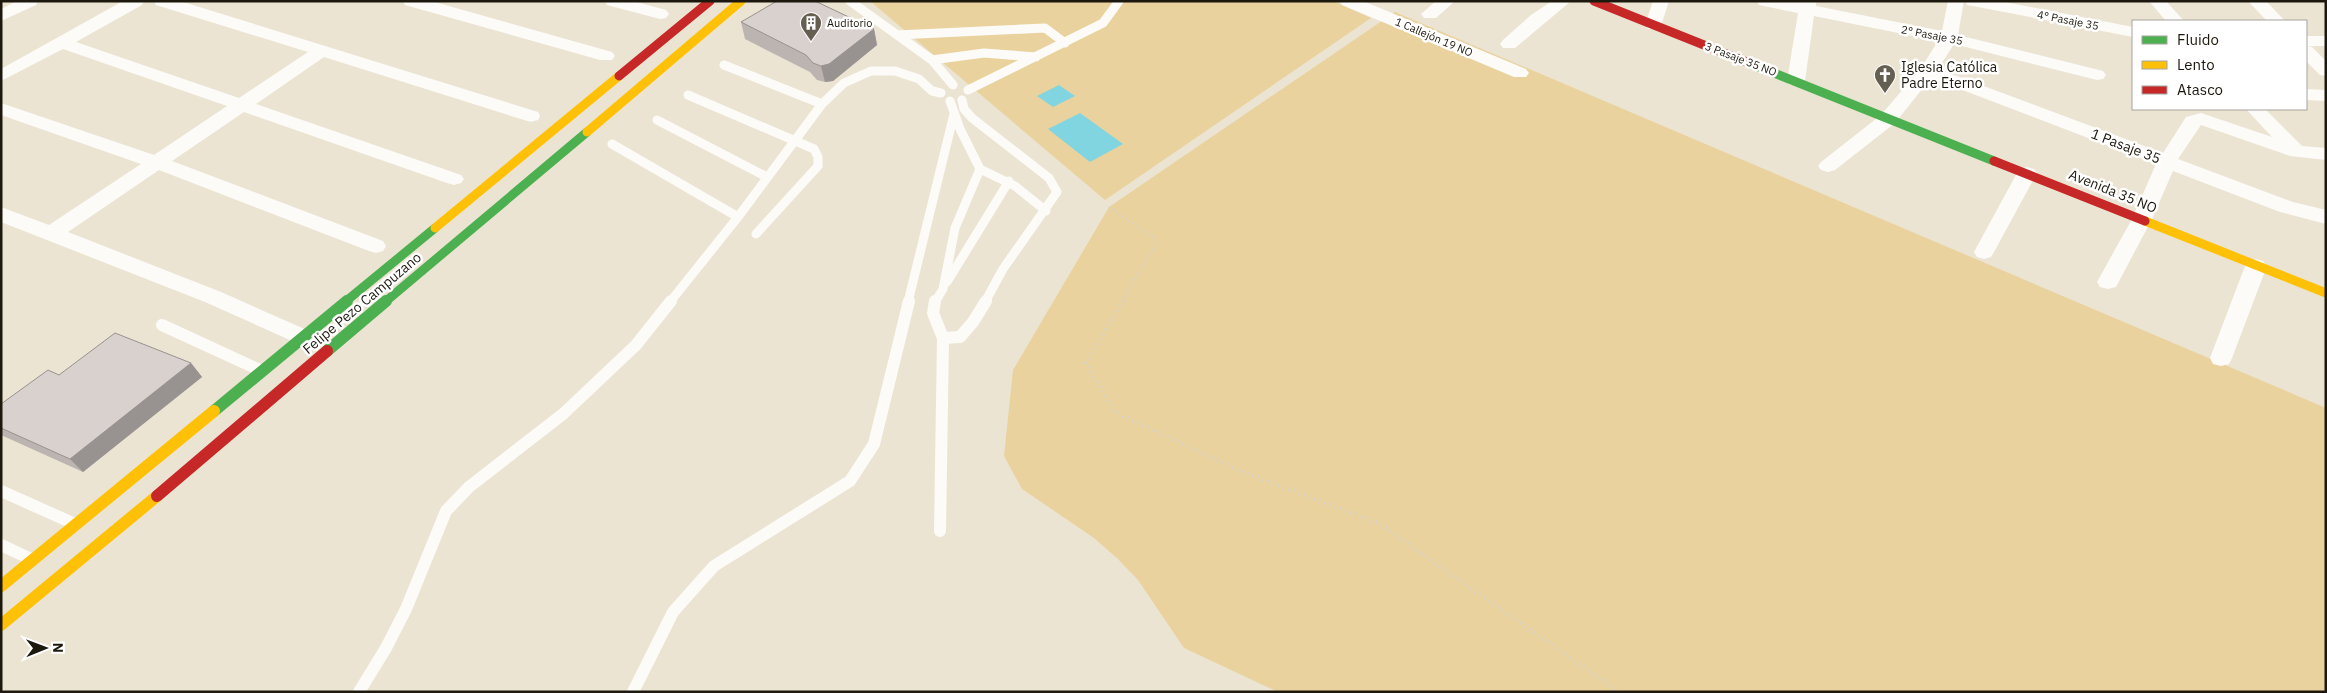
<svg xmlns="http://www.w3.org/2000/svg" width="2327" height="693" viewBox="0 0 2327 693" font-family="'IBM Plex Sans',sans-serif">
  <style>
    .green { fill: #e9d29d }
    .water { fill: #81d5e1 }
    .lines { fill: none; stroke-linecap: round; stroke-linejoin: round }
    .path-far1 { stroke: #d4d1cc; stroke-width: 2.5; stroke-dasharray: 1 3; stroke-linecap: butt }
    .path { stroke: #d4d1cc; stroke-width: 4; stroke-dasharray: 1 4.5; stroke-linecap: butt }
    .lane-far1 { stroke: #fcfbf8; stroke-width: 9 }
    .lane { stroke: #fcfbf8; stroke-width: 12 }
    .street { fill: #fcfbf8; fill-rule: evenodd }
    .fast-far1 { stroke: #4caf50; stroke-width: 9 }
    .fast { stroke: #4caf50; stroke-width: 12 }
    .slow-far1 { stroke: #ffc107; stroke-width: 9 }
    .slow { stroke: #ffc107; stroke-width: 12 }
    .jam-far1 { stroke: #c62828; stroke-width: 9 }
    .jam { stroke: #c62828; stroke-width: 12 }
    .wall { fill: #bbb4b1 }
    .shaded-wall { fill: #989290 }
    .building { fill: #d9d1ce; stroke: #989290 }
    .labels { text-anchor: middle; dominant-baseline: central; stroke-width: 5; stroke-linejoin: round; paint-order: stroke }
    .far-street-label { font-size: 11px; fill: #1d180d; stroke: #fff }
    .far-poi-label { font-size: 11px; fill: #1d180d; stroke: #fff; text-anchor: start }
    .poi-label { font-size: 14px; fill: #1d180d; stroke: #fff; text-anchor: start }
    .street-label { font-size: 14px; fill: #1d180d; stroke: #fff }
  </style>
  <rect width="100%" height="100%" fill="#ece4d2"/>
  <!-- green -->
  <path class="green" d="M870,1h463l38,17 -266,182z
    M1395,12l931,396v284h-1048l-94,-44 -46,-68 -20,-21 -24,-21 -72,-49 -18,-33 9,-86 96,-163z"/>
  <!-- water -->
  <path class="water" d="M1059,85l16,11 -22,11 -16,-11z
    M1080,113l43,31 -33,18 -42,-33z"/>
  <g class="lines">
    <!-- path-far1 -->
    <path class="path-far1" d="M1109,207l49,34 -36,61"/>
    <!-- path -->
    <path class="path" d="M1123,301l-37,62 29,49 125,59 138,52 241,169"/>
    <!-- lane-far1 -->
    <path class="lane-far1" d="M850,1l82,59 21,25
      M897,35l148,-7 20,15
      M932,60l52,-7 52,4
      M724,65l98,39
      M968,90l135,-67 16,-22
      M688,95l126,54 4,8v9l-62,68
      M962,100l2,9 8,9 77,60 8,14 -54,77 -18,33
      M657,120l110,57
      M612,144l126,73
      M980,169l35,17 31,25
      M947,282l62,-101
      M670,302l68,-85 84,-113 22,-21 27,-12h24l24,8 13,12 9,2
      M908,302l46,-188
      M935,302l8,-13 12,-61 25,-59 -20,-40 -10,-28"/>
    <!-- lane -->
    <path class="lane" d="M935,301l-2,12 10,25 -3,193
      M162,325l100,46
      M943,338l17,-1 13,-15 13,-21
      M1,491l74,33
      M1,545l30,14
      M359,692l27,-44 20,-39 40,-98 23,-24 94,-73 73,-69 35,-44
      M633,692l40,-80 41,-46 136,-85 24,-37 35,-143"/>
    <!-- street -->
    <path class="street" d="M17,1h21l-2,4 -35,16v-12z
      M123,1h21l-2,4 -66,37 163,56 69,-46 -152,-47 -2,-4h26l358,111 2,4 -2,4 -7,2 -7,-2 -200,-63 -68,47 205,71 3,4 -3,4 -7,2 -7,-2 -203,-71 -72,49 211,80 3,5 -3,5 -7,2 -7,-2 -210,-81 -91,62 153,60 88,39 3,6 -3,6 -8,2 -96,-43 -204,-80v-15l48,18 92,-61 -140,-49v-12l153,52 73,-49 -164,-57 -62,32v-12z
      M403,1h28l181,51 3,4 -3,4h-12l-195,-55z
      M605,1h28l33,9 3,4 -3,4 -6,1 -53,-14z
      M1340,1h23l163,68 3,4 -3,4h-12l-172,-72z
      M1436,1h19l-19,17h-12l-3,-4z
      M1552,1h19l-56,47h-12l-3,-4 3,-4 28,-25z
      M1653,1h16l-9,28h-12l-3,-4z
      M1757,1h59v5l126,25 6,-30h16l-6,34 145,36 3,4 -3,4 -6,1 -143,-36 -16,25 225,84 23,-36 15,-4 71,24 -26,-28h19l37,37 24,2v12l-36,-4 -89,-31 -23,34 115,43 33,8v14l-46,-12 -107,-41 -21,48 -36,68 -8,2 -8,-2 -3,-5 35,-63 24,-55 -225,-86 -36,45 -60,47 -7,2 -7,-2 -3,-4 3,-4 60,-47 40,-47 17,-27 -124,-25 -9,65 -3,4h-12l-3,-4 11,-68 -39,-8z
      M1965,1h35l133,26v10l-160,-31 -6,-1z
      M2149,1h17l18,20h-18z
      M2248,1h18l19,20h-18z
      M2306,36h20v10h-18l4,1 14,14v15l-6,-1 -14,-14z
      M2306,89l20,1v11l-20,-1z
      M2027,167l7,2 3,4 -43,79 -3,5 -7,2 -7,-2 -3,-5 43,-79 3,-4z
      M2256,259l7,2 4,5 -35,92 -3,6 -8,2 -8,-2 -3,-6 35,-92 4,-5z"/>
    <!-- fast-far1 -->
    <path class="fast-far1" d="M1749,63l245,98
      M345,302l90,-74
      M385,302l202,-170"/>
    <!-- fast -->
    <path class="fast" d="M327,351l59,-50
      M214,411l133,-110"/>
    <!-- slow-far1 -->
    <path class="slow-far1" d="M587,132l154,-131
      M2145,221l181,72
      M435,228l184,-152"/>
    <!-- slow -->
    <path class="slow" d="M1,586l213,-175
      M1,625l156,-129"/>
    <!-- jam-far1 -->
    <path class="jam-far1" d="M1594,1l155,62
      M619,76l91,-75
      M1994,161l151,60"/>
    <!-- jam -->
    <path class="jam" d="M157,496l170,-145"/>
  </g>
  <!-- wall -->
  <path class="wall" d="M741,22l133,7 3,16 -44,36 -8,1 -8,-2 -7,-8 -65,-33z
    M191,363l11,14 -119,95 -82,-37v-31l58,-29z"/>
  <!-- shaded-wall -->
  <path class="shaded-wall" d="M874,29l3,16 -44,36 -8,1 -4,-16z
    M191,363l11,14 -119,95 -13,-13z"/>
  <!-- building -->
  <path class="building" d="M777,1h38l59,28 -45,35 -8,2 -8,-3 -7,-8 -65,-33z
    M115,333l76,30 -121,96 -69,-31v-24l47,-34 11,5z"/>
  <!-- icons -->
  <defs>
    <g id="building-pin" transform="scale(1.125)"><path d="M0 17L-7.5 6A9.5 9.5 0 1 1 7.5 6Z" fill="#655f52" stroke="#fff"/><path d="M-4-6H4V6H1V3H-1V6H-4ZM-2.5-4.3h1.7v1.8h-1.7ZM.8-4.3h1.7v1.8H.8ZM-2.5-1h1.7V.8h-1.7ZM.8-1h1.7V.8H.8Z" fill="#fff"/></g>
    <g id="church-pin" transform="scale(1.125)"><path d="M0 17L-7.5 6A9.5 9.5 0 1 1 7.5 6Z" fill="#655f52" stroke="#fff"/><path d="M-1.2-6h2.4v3.5h3.3v2.4h-3.3V6h-2.4V-.1h-3.3v-2.4h3.3Z" fill="#fff"/></g>
  </defs>
  <g fill-rule="evenodd">
    <use href="#building-pin" x="811" y="23"/>
    <use href="#church-pin" x="1885" y="75"/>
  </g>
  <g class="labels">
    <!-- far-street labels -->
    <g class="far-street-label">
      <text transform="translate(2068 20) rotate(11)">4° Pasaje 35</text>
      <text transform="translate(1932 35) rotate(11)">2° Pasaje 35</text>
      <text transform="translate(1434 37) rotate(23)">1 Callejón 19 NO</text>
      <text transform="translate(1741 59) rotate(21)">3 Pasaje 35 NO</text>
    </g>
    <!-- far-poi labels -->
    <g class="far-poi-label">
      <text x="827" y="23">Auditorio</text>
    </g>
    <!-- poi labels -->
    <g class="poi-label">
      <text x="1901" y="67">Iglesia Católica<tspan x="1901" dy="16">Padre Eterno</tspan></text>
    </g>
    <!-- street labels -->
    <g class="street-label">
      <text transform="translate(2126 146) rotate(21)">1 Pasaje 35</text>
      <text transform="translate(2113 191) rotate(22)">Avenida 35 NO</text>
      <text transform="translate(362 303) rotate(-40)">Felipe Pezo Campuzano</text>
    </g>
  </g>
  <!-- border -->
  <rect width="2327" height="693" fill="none" stroke="#1d180d" stroke-width="5"/>
  <!-- legend -->
  <rect x="2132" y="20" width="175" height="90" fill="#ffffff" stroke="#a5a39e"/>
  <rect x="2142" y="36" width="25" height="8" fill="#4caf50" stroke="#a5a39e"/>
  <text x="2177" y="45" font-size="15" fill="#1d180d">Fluido</text>
  <rect x="2142" y="61" width="25" height="8" fill="#ffc107" stroke="#a5a39e"/>
  <text x="2177" y="70" font-size="15" fill="#1d180d">Lento</text>
  <rect x="2142" y="86" width="25" height="8" fill="#c62828" stroke="#a5a39e"/>
  <text x="2177" y="95" font-size="15" fill="#1d180d">Atasco</text>
  <!-- north arrow -->
  <g transform="translate(45 648) rotate(89)" stroke="#ffffff" stroke-width="4" paint-order="stroke">
  <path d="M0-4L9 19L0 12L-9 19Z" fill="#1d180d"/>
  <text y="-8" font-size="14" font-weight="bold" text-anchor="middle" fill="#1d180d">N</text>
  </g>
</svg>
